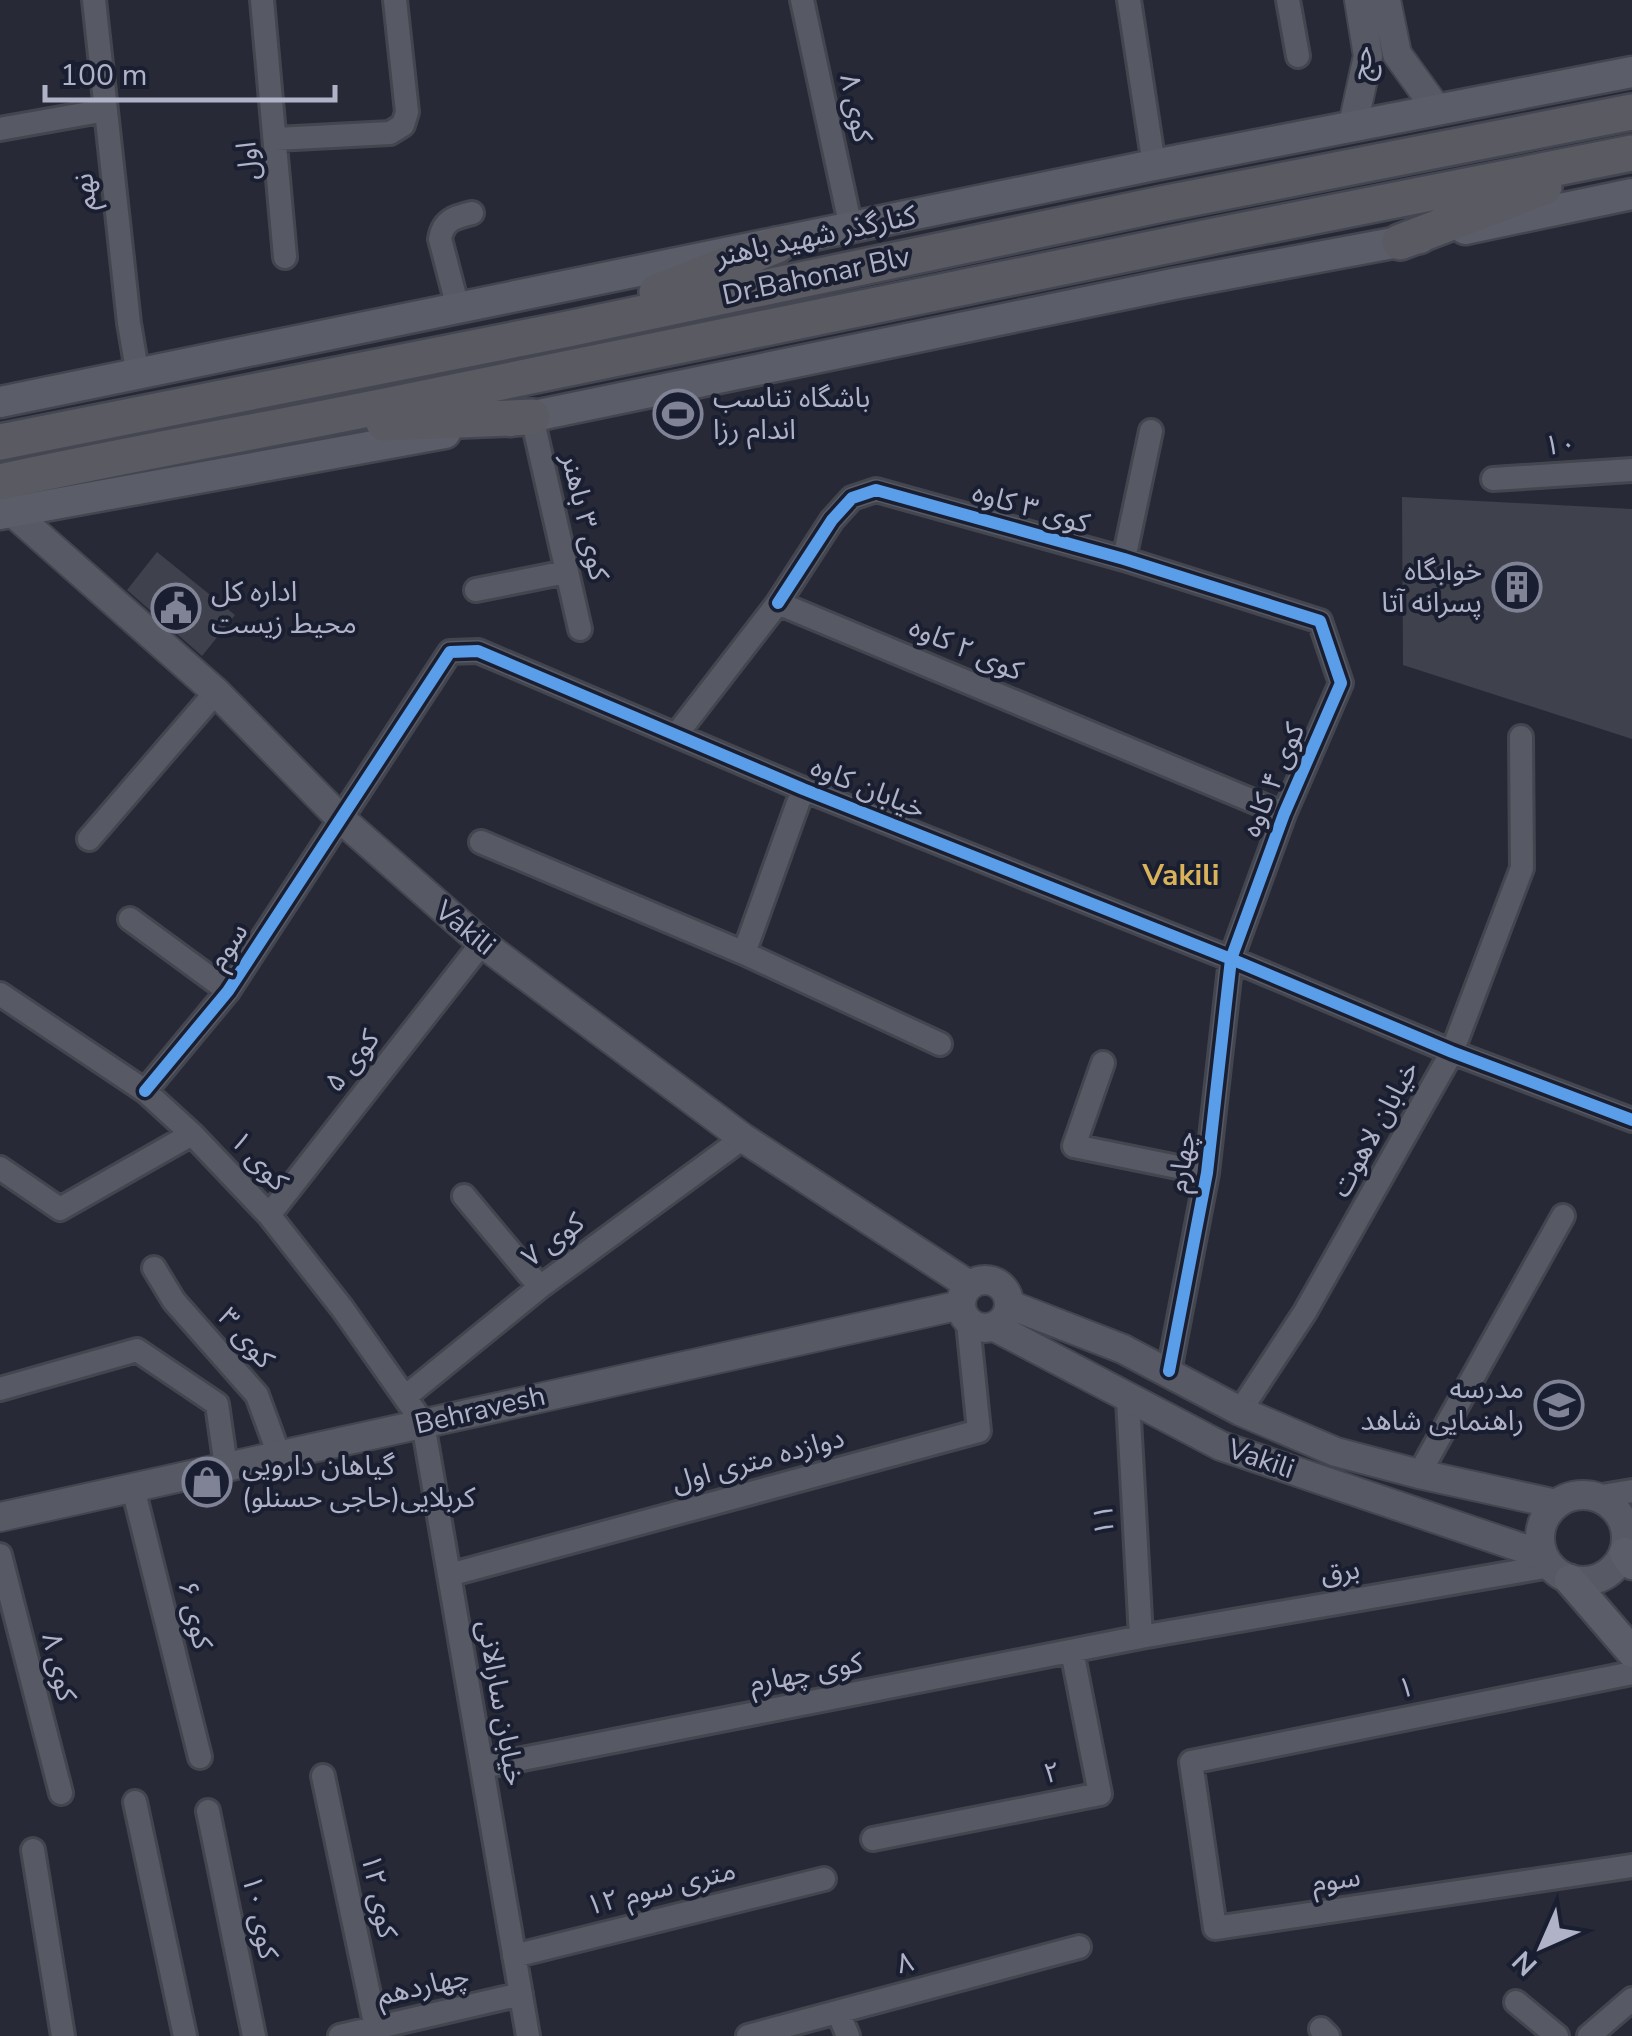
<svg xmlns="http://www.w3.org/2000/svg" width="1632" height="2036" viewBox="0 0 1632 2036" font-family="'Nunito Sans','Noto Sans Arabic',sans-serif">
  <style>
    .building { fill: #3f414c }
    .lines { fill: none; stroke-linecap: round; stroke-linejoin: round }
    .minor-casing { stroke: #43464f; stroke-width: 28 }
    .tertiary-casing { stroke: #43464f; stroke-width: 32 }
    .secondary-casing { stroke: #43464f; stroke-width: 35 }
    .trunk-casing { stroke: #444651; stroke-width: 40 }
    .minor { stroke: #575964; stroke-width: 22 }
    .tertiary { stroke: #575964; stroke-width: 28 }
    .secondary { stroke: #5b5d69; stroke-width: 30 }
    .trunk { stroke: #595a62; stroke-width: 35 }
    .cycleway-casing { stroke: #1a1e31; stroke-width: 19 }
    .cycleway { stroke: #5a9eea; stroke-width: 12 }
    .labels { text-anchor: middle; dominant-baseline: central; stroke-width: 8; stroke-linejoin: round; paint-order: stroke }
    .street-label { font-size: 28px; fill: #b0b3c8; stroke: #1a1e31 }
    .poi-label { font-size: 28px; fill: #b0b3c8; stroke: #1a1e31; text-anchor: start }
    .neighbourhood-label { font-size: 30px; font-weight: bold; fill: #d9b25a; stroke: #1a1e31 }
  </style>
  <rect width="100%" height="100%" fill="#272a36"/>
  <!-- building -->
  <path class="building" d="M1402,497l230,12v230l-229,-74z
    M157,552l78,63 -33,41 -75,-66z"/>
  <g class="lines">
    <!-- minor casing -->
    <g class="minor-casing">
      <path id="minor" d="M94,0l35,323 9,53
        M262,0l23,257
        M802,0l49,228
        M1129,0l25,165
        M1288,0l10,56
        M0,129l106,-19
        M276,139l114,-6 13,-8 4,-13 -12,-112
        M458,308l-18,-69c3,-19 15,-22 32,-26
        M532,417l48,212
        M1493,479l139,-9
        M1124,559l27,-128
        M476,590l90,-18
        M778,603l54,-83 20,-22 24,-8 248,69 196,62 21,62 -57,131 -53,145 -24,214 -38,198
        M676,735l102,-132 506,211
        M89,839l127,-147
        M481,842l263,111 196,91
        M130,919l98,72
        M744,953l59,-164
        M0,994l145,97 47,43 77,81 73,93 81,115 105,613
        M1103,1063l-29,83 133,27
        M145,1091l83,-100 222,-339 28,-1 325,138 428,170 221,93 180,68
        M0,1168l60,41 132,-75
        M464,1196l76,91
        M269,1215l213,-272
        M154,1268l20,33 83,94 22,60
        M0,1389l137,-39 80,54 9,63
        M405,1397l135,-110 203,-149
        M1128,1400l13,237
        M1240,1411l65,-99 147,-260 70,-184 -1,-131
        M1419,1474l144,-258
        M133,1488l67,269
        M1596,1497l36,-6
        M0,1555l61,238
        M449,1575l530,-144 -11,-108
        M1632,1673l-441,89 24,166 417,-62
        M482,1767l659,-130 409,-71
        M323,1776l53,252
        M135,1802l50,234
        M208,1811l46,225
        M873,1839l227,-45 -28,-143
        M33,1850l30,186
        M514,1956l310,-77
        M1516,2002l41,34
        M838,2012l10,24
        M1321,2029l7,7
        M340,2036l181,-42
        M748,2036l331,-89
        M1589,2036l43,-37"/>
    </g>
    <!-- tertiary casing -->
    <g class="tertiary-casing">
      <path id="tertiary" d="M1386,0l11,54 39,54
        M1353,125l15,-69 -9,-56
        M11,511l205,181 124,126 142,125 261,195 226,147
        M961 1304a24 24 0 1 1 48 0a24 24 0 1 1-48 0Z
        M1010,1305l113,44 117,62 96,41 83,22 137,30
        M995,1327l226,119 322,109
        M1540 1538a43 43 0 1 1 86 0a43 43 0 1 1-86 0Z
        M0,1517l961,-212"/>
    </g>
    <!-- secondary casing -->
    <g class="secondary-casing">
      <path id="secondary" d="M1465,229l167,-35
        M0,402l1154,-237 478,-93
        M510,421l663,-137 247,-46
        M0,514l445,-81
        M1625,1553l7,11
        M1570,1580l62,72"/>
    </g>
    <!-- trunk casing -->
    <g class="trunk-casing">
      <path id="trunk" d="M1400,242l144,-55
        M657,292l120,-47
        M384,423l148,-6
        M0,442l563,-112 599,-126 470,-92
        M0,482c147,-32 296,-57 443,-88 396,-81 792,-164 1189,-241"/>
    </g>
    <!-- minor -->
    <use href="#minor" class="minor"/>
    <!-- tertiary -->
    <use href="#tertiary" class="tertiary"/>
    <!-- secondary -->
    <use href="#secondary" class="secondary"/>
    <!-- trunk -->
    <use href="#trunk" class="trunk"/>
    <!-- cycleway casing -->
    <g class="cycleway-casing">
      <path id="cycleway" d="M778,603l54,-83 20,-22 24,-8 248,69 196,62 21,62 -57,131 -53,145 -24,214 -38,198
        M145,1091l83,-100 222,-339 28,-1 325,138 428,170 221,93 180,68"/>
    </g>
    <!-- cycleway -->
    <use href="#cycleway" class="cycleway"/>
  </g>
  <!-- icons -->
  <defs>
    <g id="stadium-ring" transform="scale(2.5)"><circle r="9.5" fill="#1a1e31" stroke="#808395" stroke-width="1.5"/><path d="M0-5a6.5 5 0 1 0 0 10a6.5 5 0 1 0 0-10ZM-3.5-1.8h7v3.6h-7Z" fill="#808395"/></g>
    <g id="building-ring" transform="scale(2.5)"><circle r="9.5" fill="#1a1e31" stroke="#808395" stroke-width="1.5"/><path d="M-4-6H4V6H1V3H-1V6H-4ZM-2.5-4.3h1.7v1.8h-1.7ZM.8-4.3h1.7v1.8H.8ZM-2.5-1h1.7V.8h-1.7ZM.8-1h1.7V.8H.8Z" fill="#808395"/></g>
    <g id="civic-ring" transform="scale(2.5)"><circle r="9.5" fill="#1a1e31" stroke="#808395" stroke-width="1.5"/><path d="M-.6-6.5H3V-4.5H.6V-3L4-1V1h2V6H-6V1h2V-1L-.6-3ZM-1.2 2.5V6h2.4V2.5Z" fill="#808395"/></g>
    <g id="school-ring" transform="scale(2.5)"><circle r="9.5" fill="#1a1e31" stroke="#808395" stroke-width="1.5"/><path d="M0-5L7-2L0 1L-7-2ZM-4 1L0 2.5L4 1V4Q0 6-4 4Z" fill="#808395"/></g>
    <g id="shop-ring" transform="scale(2.5)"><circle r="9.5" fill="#1a1e31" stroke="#808395" stroke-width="1.5"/><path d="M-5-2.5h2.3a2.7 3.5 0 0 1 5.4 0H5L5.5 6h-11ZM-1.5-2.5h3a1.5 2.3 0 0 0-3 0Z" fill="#808395"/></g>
  </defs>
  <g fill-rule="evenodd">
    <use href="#stadium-ring" x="678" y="414"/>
    <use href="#building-ring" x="1517" y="587"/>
    <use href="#civic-ring" x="176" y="608"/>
    <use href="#school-ring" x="1559" y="1405"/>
    <use href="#shop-ring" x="207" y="1482"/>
  </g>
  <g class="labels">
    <!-- street labels -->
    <g class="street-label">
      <text transform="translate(1362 63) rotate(-86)">حج</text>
      <text transform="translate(856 108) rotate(78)">کوی ۸</text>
      <text transform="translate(248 161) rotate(-95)">اول</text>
      <text transform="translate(85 192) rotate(-96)">نهم</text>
      <text transform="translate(816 236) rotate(-12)">کنارگذر شهید باهنر</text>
      <text transform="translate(816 276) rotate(-12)">Dr.Bahonar Blv</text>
      <text transform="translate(1560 445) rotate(-4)">۱۰</text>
      <text transform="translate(1031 508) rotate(16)">کوی ۳ کاوه</text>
      <text transform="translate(585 517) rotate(77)">کوی ۳ باهنر</text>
      <text transform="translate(966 649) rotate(23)">کوی ۲ کاوه</text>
      <text transform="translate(1273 780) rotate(-67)">کوی ۴ کاوه</text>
      <text transform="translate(868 788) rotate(22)">خیابان کاوه</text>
      <text transform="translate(465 928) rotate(39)">Vakili</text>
      <text transform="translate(228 946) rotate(-57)">سوم</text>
      <text transform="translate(352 1061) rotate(-52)">کوی ۵</text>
      <text transform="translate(1375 1129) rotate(-61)">خیابان لاهوت</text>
      <text transform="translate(259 1161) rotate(47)">کوی ۱</text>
      <text transform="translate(1182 1162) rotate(-82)">چهارم</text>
      <text transform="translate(553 1240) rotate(-37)">کوی ۷</text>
      <text transform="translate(246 1338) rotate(49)">کوی ۳</text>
      <text transform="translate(480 1410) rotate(-13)">Behravesh</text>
      <text transform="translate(1261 1459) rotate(19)">Vakili</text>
      <text transform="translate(758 1460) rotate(-15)">دوازده متری اول</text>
      <text transform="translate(1104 1520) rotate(-93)">۱۱</text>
      <text transform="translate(1340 1572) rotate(-10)">برق</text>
      <text transform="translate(195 1615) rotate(76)">کوی ۶</text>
      <text transform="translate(59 1667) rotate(76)">کوی ۸</text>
      <text transform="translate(806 1673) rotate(-11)">کوی چهارم</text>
      <text transform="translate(1406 1688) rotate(-11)">۱</text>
      <text transform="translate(501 1703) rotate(80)">خیابان سارالانی</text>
      <text transform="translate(1052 1773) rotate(-11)">۲</text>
      <text transform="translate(1336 1880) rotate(-8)">سوم</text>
      <text transform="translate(661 1888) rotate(-14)">۱۲ متری سوم</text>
      <text transform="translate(379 1896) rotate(78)">کوی ۱۲</text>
      <text transform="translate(260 1917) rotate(78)">کوی ۱۰</text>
      <text transform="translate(905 1963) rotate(-15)">۸</text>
      <text transform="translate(423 1986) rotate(-13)">چهاردهم</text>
    </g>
    <!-- poi labels -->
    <g class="poi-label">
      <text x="713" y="398">باشگاه تناسب<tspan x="713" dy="32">اندام رزا</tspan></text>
      <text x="1482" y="571" text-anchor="end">خوابگاه<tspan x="1482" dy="32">پسرانه آتا</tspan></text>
      <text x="211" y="592">اداره کل<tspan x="211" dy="32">محیط زیست</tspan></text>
      <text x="1524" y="1389" text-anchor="end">مدرسه<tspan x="1524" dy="32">راهنمایی شاهد</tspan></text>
      <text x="242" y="1466">گیاهان دارویی<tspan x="242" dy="32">کربلایی(حاجی حسنلو)</tspan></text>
    </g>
    <!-- neighbourhood labels -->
    <g class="neighbourhood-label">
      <text x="1181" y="875">Vakili</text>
    </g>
  </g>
  <!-- north arrow -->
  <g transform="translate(1542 1946) rotate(225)" stroke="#1a1e31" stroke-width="8" paint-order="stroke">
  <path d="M0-8L18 38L0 25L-18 38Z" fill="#b0b3c8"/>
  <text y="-15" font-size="28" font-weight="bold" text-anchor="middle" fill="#b0b3c8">N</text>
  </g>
  <!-- scale -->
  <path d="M45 85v15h290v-15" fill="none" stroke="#b0b3c8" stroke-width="5"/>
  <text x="60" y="85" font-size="30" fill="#b0b3c8" stroke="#1a1e31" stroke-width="8" paint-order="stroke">100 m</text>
</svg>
